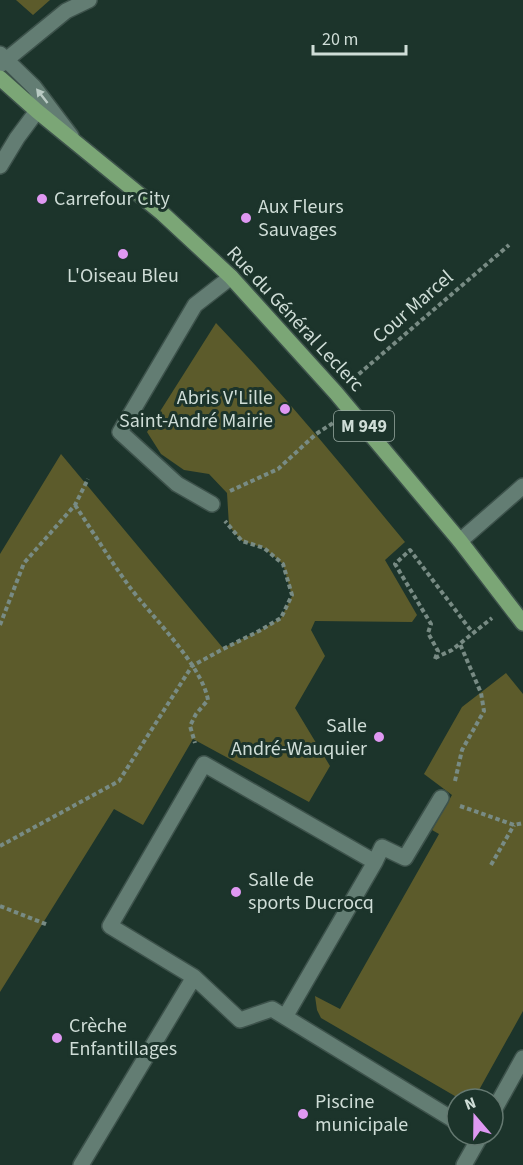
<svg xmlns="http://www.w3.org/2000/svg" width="523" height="1165" viewBox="0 0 523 1165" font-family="'Source Sans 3',sans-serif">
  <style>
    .green { fill: #5c5b2b }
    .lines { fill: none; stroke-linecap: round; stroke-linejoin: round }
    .minor-casing { stroke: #3d524b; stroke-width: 18 }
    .major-casing { stroke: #3d524b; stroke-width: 18 }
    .path { stroke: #788b84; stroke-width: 4; stroke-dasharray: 4.5 3; stroke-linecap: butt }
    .minor { stroke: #637d73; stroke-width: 15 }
    .major { stroke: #7ba676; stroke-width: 15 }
    .oneway { fill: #b9cac3 }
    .poi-dot { fill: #df98f2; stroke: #1c342b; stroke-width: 2 }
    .labels { text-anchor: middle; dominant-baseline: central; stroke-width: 6; stroke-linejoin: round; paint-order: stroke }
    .shield { fill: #1c342b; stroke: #99aaa3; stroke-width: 1.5 }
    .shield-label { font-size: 18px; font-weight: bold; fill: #cfddd7 }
    .poi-label { font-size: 20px; fill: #cfddd7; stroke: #1c342b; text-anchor: start }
    .street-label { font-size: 20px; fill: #cfddd7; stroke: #1c342b }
  </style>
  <rect width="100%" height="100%" fill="#1c342b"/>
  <!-- green -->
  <path class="green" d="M16,0h34l-17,15z
    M216,323c67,70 127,144 189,219l-20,18 32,55 -5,7 -97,-1 -4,9 14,26 -30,52 35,58 -21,36 -116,-63 -50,86 -29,-16 -114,183v-438l61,-100 162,194 36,-17 22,-13 11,-22 -9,-32 -19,-16 -22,-7 -13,-15 -2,-33 -18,-19 -25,-4 -23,-16 -14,-22z
    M506,673l17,21v317l-49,88h-14l-139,-81 -4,-8 -2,-14 25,13 99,-175 -7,-4 20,-35 -28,-21 38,-67z"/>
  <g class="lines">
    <!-- minor casing -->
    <g class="minor-casing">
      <path id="minor" d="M0,54l34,33 37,49
        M0,65l66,-54 23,-11
        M0,166l17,-28 20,-27
        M212,504l-35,-20 -57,-52 75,-127 36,-28
        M460,541l63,-55
        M375,862l7,-15 23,11 36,-60
        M194,977l-84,-51 94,-162 171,98 -90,155
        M493,1112l30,-54
        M81,1165l113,-188 46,43 32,-11 185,113
        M464,1165l17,-30"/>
    </g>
    <!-- major casing -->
    <g class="major-casing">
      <path id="major" d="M0,78l37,33 125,102 69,64 105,116 124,148 63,82"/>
    </g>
    <!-- path -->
    <path class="path" d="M353,379l156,-134
      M230,491l48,-22 38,-35 17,-11
      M75,505c18,27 35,55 54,81 22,30 73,79 79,114l-12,14 -6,12 5,17
      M0,625l24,-62 51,-58 13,-26
      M435,658l17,-8 40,-32
      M435,659l3,-8 -10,-18 3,-9 -36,-60 15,-14 62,82
      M455,781l7,-31 22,-39 -3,-18 -21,-49
      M460,806l54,19 9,-2
      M0,846l119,-65 73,-115 31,-17 36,-18 22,-13 11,-23 -9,-31 -19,-16 -22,-7 -17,-20
      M491,865l23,-40
      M0,906l48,19"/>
    <!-- minor -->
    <use href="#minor" class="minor"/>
    <!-- major -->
    <use href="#major" class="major"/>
  </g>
  <!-- one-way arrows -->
  <defs><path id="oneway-solid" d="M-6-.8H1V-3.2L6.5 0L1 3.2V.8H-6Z" transform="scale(1.5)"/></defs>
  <use class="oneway" href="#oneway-solid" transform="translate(42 96) rotate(-128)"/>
  <!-- markers -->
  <g class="poi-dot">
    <circle cx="42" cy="199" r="6"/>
    <circle cx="246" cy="218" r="6"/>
    <circle cx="123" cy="254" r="6"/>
    <circle cx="285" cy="409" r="6"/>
    <circle cx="379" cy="737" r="6"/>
    <circle cx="236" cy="892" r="6"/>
    <circle cx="57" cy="1038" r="6"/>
    <circle cx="303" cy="1114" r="6"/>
  </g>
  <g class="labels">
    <!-- shield labels -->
    <rect class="shield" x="334" y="411" width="60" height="30" rx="4.5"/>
    <g class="shield-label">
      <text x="364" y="426">M 949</text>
    </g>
    <!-- poi labels -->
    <g class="poi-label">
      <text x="54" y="199">Carrefour City</text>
      <text x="258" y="207">Aux Fleurs<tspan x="258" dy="23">Sauvages</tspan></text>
      <text x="123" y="276" text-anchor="middle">L'Oiseau Bleu</text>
      <text x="273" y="398" text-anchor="end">Abris V'Lille<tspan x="273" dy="23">Saint-André Mairie</tspan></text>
      <text x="367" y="726" text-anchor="end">Salle<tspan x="367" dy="23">André-Wauquier</tspan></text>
      <text x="248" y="880">Salle de<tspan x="248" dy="23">sports Ducrocq</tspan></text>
      <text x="69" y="1026">Crèche<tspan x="69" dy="23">Enfantillages</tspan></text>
      <text x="315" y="1102">Piscine<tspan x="315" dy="23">municipale</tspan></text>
    </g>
    <!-- street labels -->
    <g class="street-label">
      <text transform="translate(413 307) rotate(-41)">Cour Marcel</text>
      <text transform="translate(295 319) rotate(47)">Rue du Général Leclerc</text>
    </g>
  </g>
  <!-- north arrow -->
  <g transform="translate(475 1117) rotate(340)"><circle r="28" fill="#1c342b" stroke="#647870" stroke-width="1.5"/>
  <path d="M0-4.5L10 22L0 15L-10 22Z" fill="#df98f2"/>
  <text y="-9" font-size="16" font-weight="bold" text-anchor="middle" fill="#cfddd7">N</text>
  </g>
  <!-- scale -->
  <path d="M313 45v9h93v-9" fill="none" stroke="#cfddd7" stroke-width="3"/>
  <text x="322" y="45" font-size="18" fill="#cfddd7" stroke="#1c342b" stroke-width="4.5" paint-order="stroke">20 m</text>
</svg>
